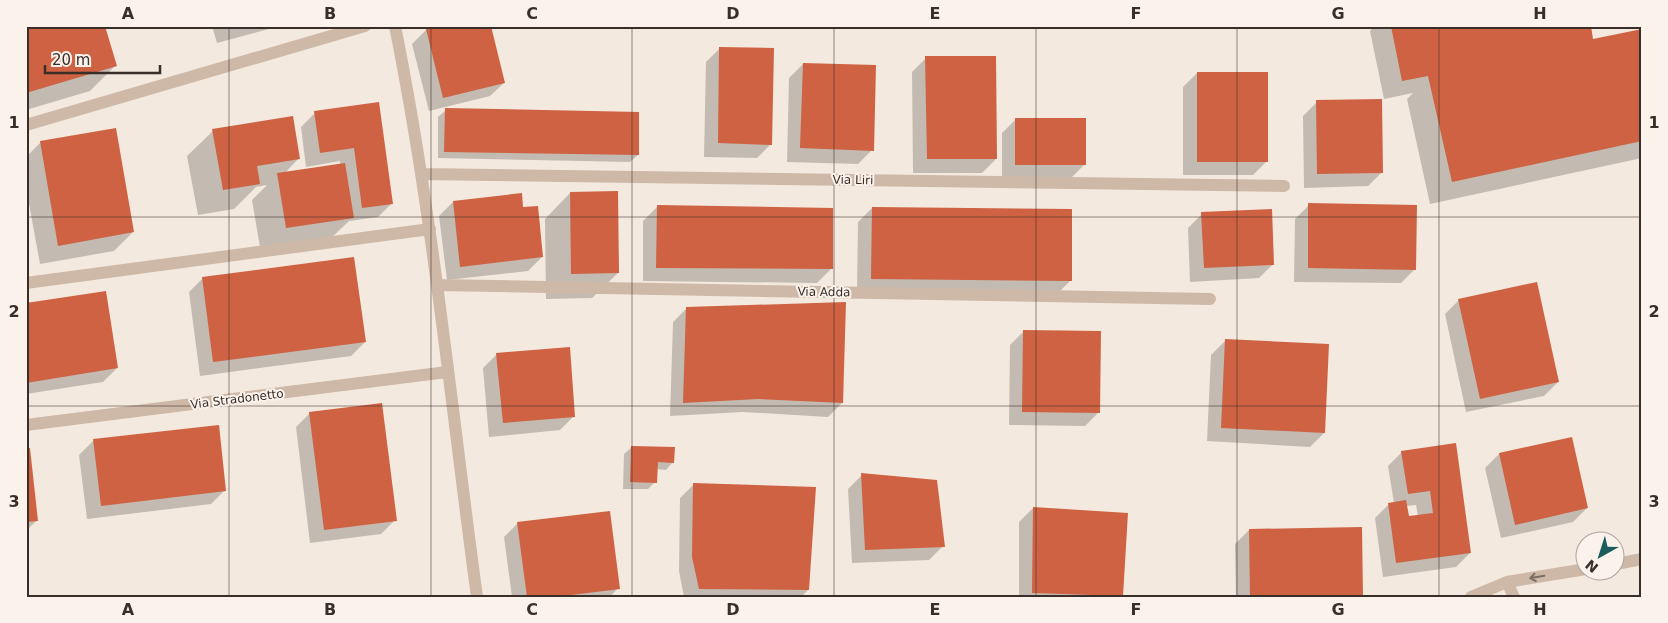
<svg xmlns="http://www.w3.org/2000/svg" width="1668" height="623" viewBox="0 0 1668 623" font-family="'DejaVu Sans',sans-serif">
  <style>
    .shadow { fill: #0003; fill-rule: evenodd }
    .building { fill: #ce6242 }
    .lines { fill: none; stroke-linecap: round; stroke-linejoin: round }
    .minor { stroke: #ceb9a8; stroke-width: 12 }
    .oneway { stroke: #7d6d62 }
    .grid { fill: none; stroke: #3a2e29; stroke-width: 1; stroke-opacity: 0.55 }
    .labels { text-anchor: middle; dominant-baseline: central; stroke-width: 4; stroke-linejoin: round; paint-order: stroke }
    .street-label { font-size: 12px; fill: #3a2e29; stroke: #fbf3eb }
    .neatline { fill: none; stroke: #3a2e29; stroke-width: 2 }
    .grid-label { font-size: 16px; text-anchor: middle; font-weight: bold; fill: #3a2e29 }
  </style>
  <rect width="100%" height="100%" fill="#f4e9de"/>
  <!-- shadow -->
  <path class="shadow" d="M26,26l89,40 -25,25 -64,19z
    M212,26h68l-63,17z
    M442,26l62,57 -14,13 -61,15 -17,-67 14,-14z
    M1374,26h216l2,15 50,-11v128l-212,46 -23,-105 6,-6 -29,6 -14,-68z
    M720,48l51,96 -14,14 -53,-1 2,-95z
    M926,58l70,101 -14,14h-69l-1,-101z
    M803,64l69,86 -14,14 -71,-2 2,-84z
    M1197,73l70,88 -14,14h-70v-88z
    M1317,102l65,70 -14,14 -64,2 -1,-72z
    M378,103l14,100 -14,14 -29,4 -22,21 -66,11 -9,-53 15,-15 -11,2 -22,22 -36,6 -11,-59 26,-25 86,27 -15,16 56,-9v-4l-34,6 -5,-40 14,-14z
    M446,110l192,45 -8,7 -192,-4v-41z
    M1016,119l69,45 -14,14h-69v-45z
    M41,142l92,90 -19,19 -74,13 -14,-77v-30z
    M570,193l48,80 -26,25 -46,1 -1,-80z
    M453,202l69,7 20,48 -14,14 -81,9 -8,-64z
    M1309,205l106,64 -14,14 -107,-1 1,-63z
    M657,207l174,62 -14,14 -174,-2v-60z
    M872,208l199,72 -14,14 -200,-2 1,-70z
    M1202,214l71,50 -14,14 -69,4 -2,-54z
    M203,278l162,64 -14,14 -151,20 -11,-84z
    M1459,300l99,82 -14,14 -78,16 -21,-98z
    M26,304l91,64 -14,14 -77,12z
    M687,308l155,95 -14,14 -85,-5 -73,4 3,-94z
    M1024,331l75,81 -14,14 -76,-1 1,-80z
    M1225,341l99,92 -14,14 -103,-6 4,-86z
    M497,354l77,62 -14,14 -71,7 -6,-69z
    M310,413l85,107 -14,14 -71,9 -14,-116z
    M93,441l132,49 -14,14 -124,15 -8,-64z
    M1455,445l15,108 -14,14 -73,10 -8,-59 14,-14 5,-1 -6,-37 14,-14zM1416,505l2,11 -10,2 -2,-12z
    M632,447l41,15 -7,8 -10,-1 -1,13 -7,7h-25l1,-35z
    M26,449l11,71 -11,11z
    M1499,454l88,54 -14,14 -72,16 -16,-70z
    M862,475l81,71 -14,14 -77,3 -4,-74z
    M694,484l114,106 -7,7h-117l-5,-26 1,-73z
    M1033,508l89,88 -1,1h-102v-75z
    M518,523l100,65 -8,9h-98l-8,-60z
    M1249,530l113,67h-126l-1,-53z"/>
  <!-- building -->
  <path class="building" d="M26,26h79l12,40 -91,27z
    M437,26h54l14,57 -62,15 -17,-69z
    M1391,26h200l2,13 49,-10v112l-190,41 -24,-106 -26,5z
    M719,47l55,1 -2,97 -54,-2z
    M925,56h71l1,103h-70z
    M803,63l73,2 -2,86 -74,-3z
    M1197,72h71v90h-71z
    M1382,99l1,74 -66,1 -1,-74z
    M379,102l14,102 -31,4 -8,-60 -34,5 -6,-42z
    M445,108l194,4v43l-195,-3z
    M293,116l7,43 -43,7 3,18 -37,6 -11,-61z
    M1015,118h71v47h-71z
    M116,128l18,104 -76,14 -18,-105z
    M345,163l9,55 -68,10 -9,-55z
    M618,191l1,82 -48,1 -1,-82z
    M522,193l1,14 15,-1 5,51 -83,10 -7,-66z
    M1308,203l109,2 -1,65 -108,-2z
    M657,205l176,3v61l-177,-1z
    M872,207l200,2v72l-201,-2z
    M1272,209l2,56 -70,3 -3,-56z
    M354,257l12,85 -153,20 -11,-85z
    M1537,282l22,100 -79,17 -22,-100z
    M106,291l12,77 -92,15v-80z
    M846,302l-3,101 -85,-4 -75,4 3,-96z
    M1023,330l78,1 -1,82 -78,-1z
    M1225,339l104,5 -4,89 -104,-5z
    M570,347l5,70 -72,6 -7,-70z
    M382,403l15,118 -73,9 -15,-118z
    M219,425l7,66 -125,15 -8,-67z
    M1572,437l16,71 -73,17 -16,-72z
    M1456,443l15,110 -75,10 -8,-60 18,-3 3,16 24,-3 -3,-22 -22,3 -7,-43z
    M631,446l44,1 -1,16 -16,-1 -1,21 -27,-1z
    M26,448h4l8,73 -12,1z
    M861,473l76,7 8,67 -80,3z
    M693,483l123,4 -7,103 -110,-1 -7,-32z
    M1033,507l95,6 -5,83 -91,-3z
    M610,511l10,78 -65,8h-28l-10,-75z
    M1362,527l1,70h-113l-1,-68z"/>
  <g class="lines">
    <!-- minor -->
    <path class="minor" d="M395,26c38,189 56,380 82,571
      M26,125l339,-99
      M422,174l862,12
      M26,283l404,-54
      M437,285l773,14
      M26,425l421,-53
      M1616,564l26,-5
      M1507,582l7,15
      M1471,597l36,-15 79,-13"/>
  </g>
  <!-- one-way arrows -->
  <defs><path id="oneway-shaft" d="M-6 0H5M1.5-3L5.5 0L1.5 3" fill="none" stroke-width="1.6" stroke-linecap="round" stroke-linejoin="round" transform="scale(1.25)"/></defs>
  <use class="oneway" href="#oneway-shaft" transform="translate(1537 577) rotate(170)"/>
  <!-- grid -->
  <path class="grid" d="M229,26v571M431,26v571M632,26v571M834,26v571M1036,26v571M1237,26v571M1439,26v571M26,217h1616M26,406h1616"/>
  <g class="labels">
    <!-- street labels -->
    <g class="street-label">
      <text transform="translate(853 180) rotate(1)">Via Liri</text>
      <text transform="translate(824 292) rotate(1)">Via Adda</text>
      <text transform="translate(237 399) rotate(-7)">Via Stradonetto</text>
    </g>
  </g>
  <!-- border -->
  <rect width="1668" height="623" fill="none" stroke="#fbf3eb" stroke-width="55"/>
  <!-- north arrow -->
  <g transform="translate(1600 556) rotate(219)"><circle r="24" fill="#fbf3eb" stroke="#aea49d"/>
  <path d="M0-4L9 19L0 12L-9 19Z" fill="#1b5c5f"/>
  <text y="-8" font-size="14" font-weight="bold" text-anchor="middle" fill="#3a2e29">N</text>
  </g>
  <!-- scale -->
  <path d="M45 65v8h115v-8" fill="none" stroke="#3a2e29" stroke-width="2.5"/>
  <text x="52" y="65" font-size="15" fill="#3a2e29" stroke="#fbf3eb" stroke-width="4" paint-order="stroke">20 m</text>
  <rect x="28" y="28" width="1612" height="568" class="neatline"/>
  <g class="grid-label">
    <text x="128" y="19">A</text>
    <text x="330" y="19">B</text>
    <text x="532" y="19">C</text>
    <text x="733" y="19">D</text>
    <text x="935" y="19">E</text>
    <text x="1136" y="19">F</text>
    <text x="1338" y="19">G</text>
    <text x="1540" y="19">H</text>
    <text x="14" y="128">1</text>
    <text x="1654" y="128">1</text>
    <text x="14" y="317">2</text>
    <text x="1654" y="317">2</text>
    <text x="14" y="507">3</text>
    <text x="1654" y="507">3</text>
    <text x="128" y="615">A</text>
    <text x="330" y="615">B</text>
    <text x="532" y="615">C</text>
    <text x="733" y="615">D</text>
    <text x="935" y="615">E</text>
    <text x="1136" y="615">F</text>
    <text x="1338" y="615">G</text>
    <text x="1540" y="615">H</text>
  </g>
</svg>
